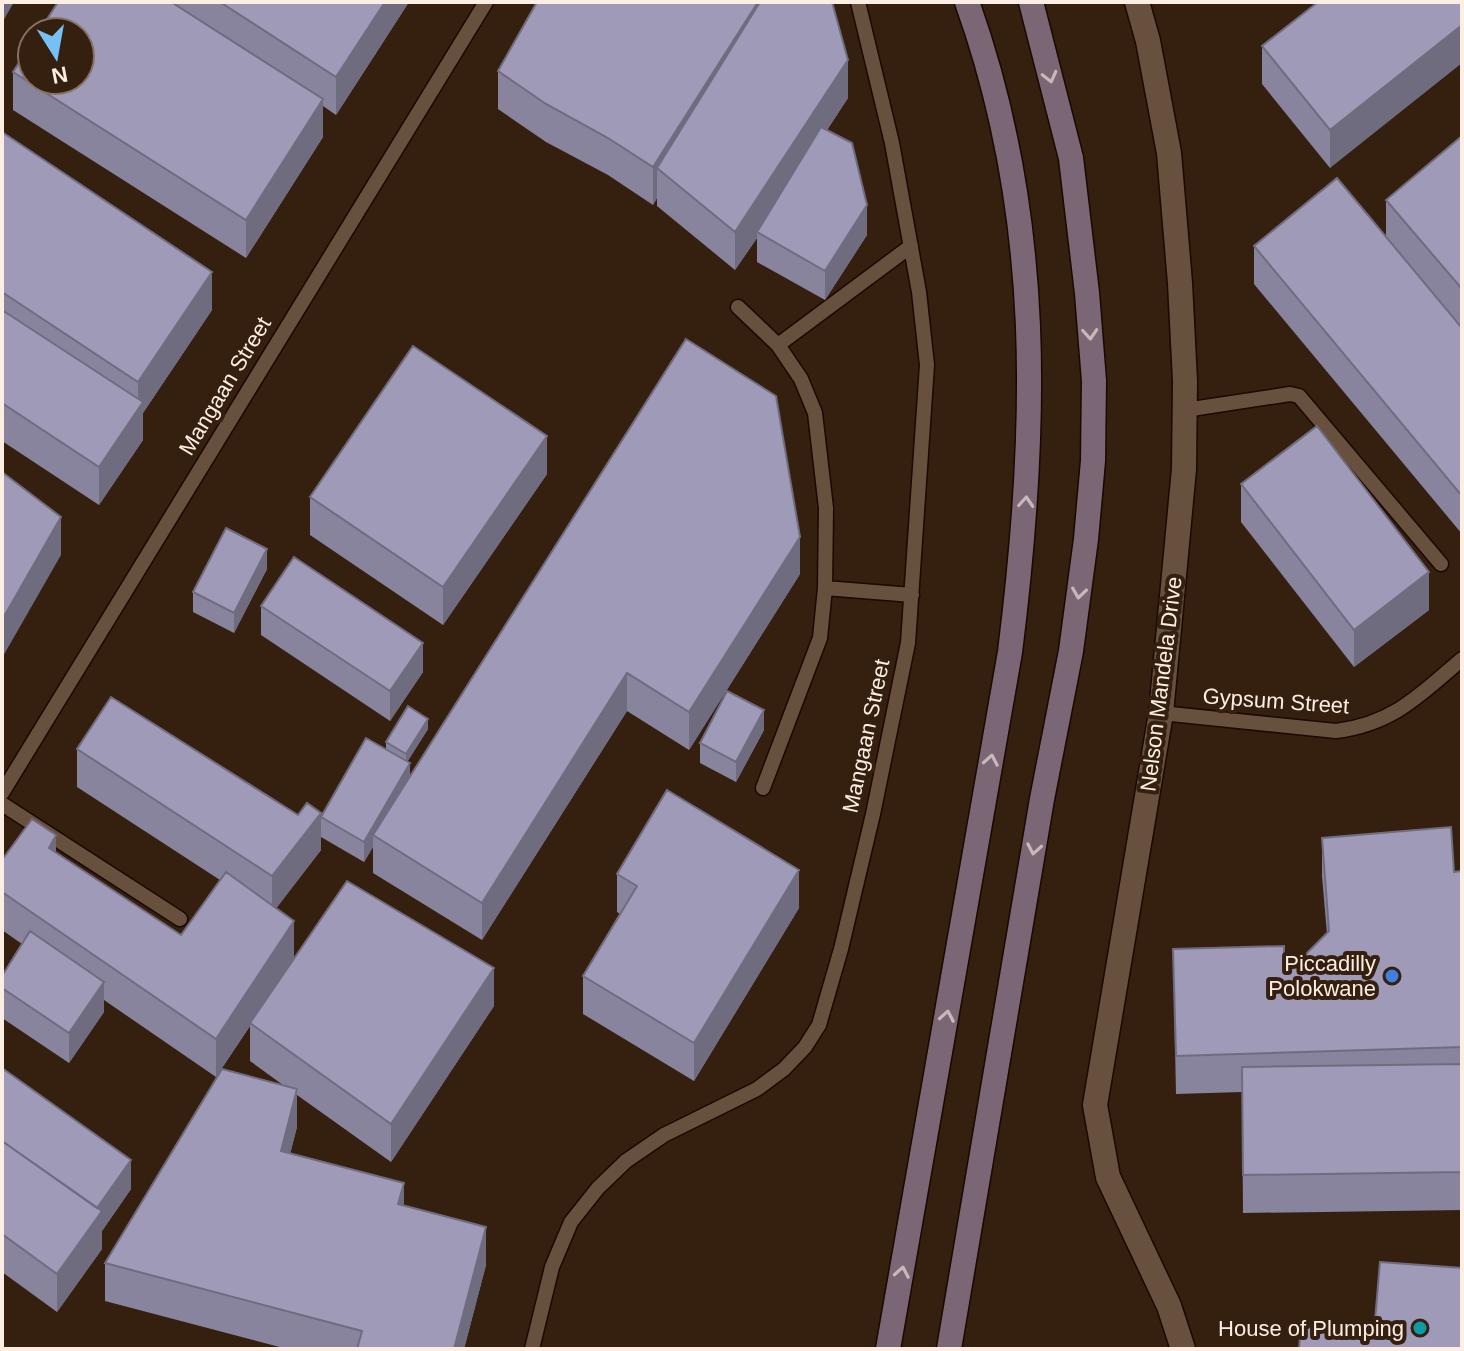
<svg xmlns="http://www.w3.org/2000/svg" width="1464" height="1351" viewBox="0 0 1464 1351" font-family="Arial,sans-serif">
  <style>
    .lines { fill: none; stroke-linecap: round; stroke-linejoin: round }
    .lane-casing { stroke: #1b0800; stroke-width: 17 }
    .street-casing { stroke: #1b0800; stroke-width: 27 }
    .secondary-casing { stroke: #1b0800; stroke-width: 27 }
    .lane { stroke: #68503e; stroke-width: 14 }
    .street { stroke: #68503e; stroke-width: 24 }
    .secondary { stroke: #7b6675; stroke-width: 24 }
    .wall { fill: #88849d }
    .shaded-wall { fill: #6f6c80 }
    .building { fill: #9e9ab7; stroke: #6f6c80; stroke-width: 2 }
    .oneway { stroke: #c9b8b8 }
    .shop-dot { fill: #3f7fe0; stroke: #351f0f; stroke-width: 3 }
    .culture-dot { fill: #0f9aa8; stroke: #351f0f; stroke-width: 3 }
    .labels { text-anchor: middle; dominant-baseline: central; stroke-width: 8; stroke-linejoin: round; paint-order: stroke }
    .street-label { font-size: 22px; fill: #fdeee4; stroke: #351f0f }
    .poi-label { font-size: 22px; fill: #fdeee4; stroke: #351f0f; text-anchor: end }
  </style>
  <rect width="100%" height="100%" fill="#351f0f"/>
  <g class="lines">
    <!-- lane casing -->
    <g class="lane-casing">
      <path id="lane" d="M738,307l40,38 23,34 14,34 11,95 -1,80 -5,50 -57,150
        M778,345l133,-99
        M1185,410l105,-16 9,2 142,168
        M825,588l87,7
        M1161,713l175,18c57,-7 84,-36 126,-72
        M2,793l484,-791
        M2,804l178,115
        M532,1349l20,-82 19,-45 27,-34 28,-27 38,-26 93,-46 27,-20 21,-22 14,-22 22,-76 32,-135 35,-171 19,-278 -8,-73 -27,-149 -34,-141"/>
    </g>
    <!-- street casing -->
    <g class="street-casing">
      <path id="street" d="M1137,2l11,39 21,112 11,130 5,98 -1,88 -23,244 -66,392 13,72 61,129 14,43"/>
    </g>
    <!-- secondary casing -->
    <g class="secondary-casing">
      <path id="secondary" d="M888,1349l122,-697c28,-223 34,-435 -43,-650
        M949,1349l93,-550 29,-148 15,-112 7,-78 1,-80 -7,-88 -16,-135 -40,-156"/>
    </g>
    <!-- lane -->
    <use href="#lane" class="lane"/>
    <!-- street -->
    <use href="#street" class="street"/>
    <!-- secondary -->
    <use href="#secondary" class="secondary"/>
  </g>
  <!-- wall -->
  <path class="wall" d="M58,2h351l-73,113 -13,-9v31l-77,121 -233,-148v-38z
    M1462,2l-132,166 -68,-84v-38z
    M498,71l350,27 -21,32 40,105 -42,65 -68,-38v-24l-22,32 -78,-64v-8l-4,7 -45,-30 -62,-33 -48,-33z
    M2,132l210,178 -69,103v27l-44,65 -97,-64z
    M1462,136v398l-208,-250v-38l132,-9v-37z
    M547,474l-104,151 -133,-90v-38z
    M1241,484l188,126 -75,57 -113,-145z
    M267,569l-33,64 -41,-21v-20z
    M800,574l-111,176 -62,-39 -145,229 -109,-67v-26l-9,15 -43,-25v13l-45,58 18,50 200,48 -103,156 -94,-67v32l-7,27 114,52 82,59 -22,84h-177l-182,-48v-38l178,-178 -33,-24v-35l-34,51 -112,-77v12l-35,51 -67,-45v-42l20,-32 -20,-14v-70l54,-8 125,83 39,-55 -143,-93v-38l221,66 23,2 65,-67v-8l42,-13 -21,33 3,14z
    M261,606l162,66 -33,49 -129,-86z
    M764,730l-28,52 -36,-19v-20z
    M1322,838l132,34 8,-1v339l-219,3 -1,-121 -66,2 -3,-145 111,10 18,-1 25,-24 -5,-58z
    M617,874l182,34 -105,173 -111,-67v-38l37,-62 -3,-2z
    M2,1068l129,121 -29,42v18l-45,63 -55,-40z"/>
  <!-- shaded-wall -->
  <path class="shaded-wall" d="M2,2h12l-12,21z
    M385,2h24l-73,113v-38z
    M758,2h25l-126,166v30l-4,7v-38z
    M1462,25v38l-132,105v-38z
    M848,60v38l-89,136 -2,-2v6l-22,32v-38z
    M323,99v38l-77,121v-38z
    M867,205v30l-42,65v-29z
    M212,272v38l-69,103v27l-44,65v-38l39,-57v-28z
    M547,436v38l-104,151v-38z
    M61,517v38l-59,103v-38z
    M800,537v37l-111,176v-38z
    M267,549v20l-33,64v-20z
    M1429,572v38l-75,57v-37z
    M423,643v29l-33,49v-30z
    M627,673v38l-145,229v-37z
    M764,710v20l-28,52v-20z
    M428,719v10l-22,35v-10z
    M410,763v20l-37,52v12l-9,15v-20z
    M321,813v37l-49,64v-38z
    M56,835v38l-7,-25z
    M799,870v38l-105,173v-38z
    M294,921v38l-44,64v3l-34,51v-38z
    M494,968v38l-103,156v-38z
    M104,982v30l-35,51v-30z
    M297,1089v38l-16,62v-38z
    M131,1160v29l-29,42v18l-45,63v-38l40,-66z
    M404,1183v38l-6,-17z
    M486,1227v38l-22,84h-10z"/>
  <!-- building -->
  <path class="building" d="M58,2h113l152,97 -77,121 -233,-148 19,-29v37h48v-48h-41z
    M220,2h165l-49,75z
    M537,2h221l-105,165 -45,-29 -62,-34 -48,-33z
    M760,2h72l16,58 -113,172 -78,-64z
    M1318,2h144v23l-132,105 -68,-84z
    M821,127l31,16 15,62 -42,66 -68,-39z
    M2,132l210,140 -74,110 -136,-90z
    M1462,136v153l-76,-89z
    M1337,178l125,150v168l-208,-250z
    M2,310l141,92 -44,65 -97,-64z
    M686,339l90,57 24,141 -111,175 -62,-39 -145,230 -109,-68z
    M413,346l134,90 -104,151 -133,-90z
    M1317,426l112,146 -75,58 -113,-146z
    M2,472l59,45 -59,103z
    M226,528l41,21 -33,64 -41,-21z
    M294,557l129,86 -33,48 -129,-85z
    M727,691l37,19 -28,52 -36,-19z
    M111,697l187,118 9,-12 14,10 -49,63 -195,-127z
    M408,706l20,13 -22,35 -20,-12z
    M366,738l44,25 -46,79 -43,-25z
    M667,790l132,80 -105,173 -111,-67 54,-90 -20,-12z
    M32,819l24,16 -7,13 132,87 45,-63 68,49 -78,118 -214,-147v-32z
    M1451,827l3,45 8,-1v176l-286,9 -3,-107 111,-3v13l18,-1 27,-27 -7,-93z
    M347,881l147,87 -103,156 -141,-101z
    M30,931l74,51 -35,51 -67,-45v-12z
    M1462,1064v108l-219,3 -1,-108z
    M2,1068l129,92 -34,48 -95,-67z
    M222,1069l75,20 -16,62 123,32 -6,21 88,23 -32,122h-97l5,-18 -257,-68z
    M2,1141l100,70 -45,63 -55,-40z
    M1380,1262l82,6v81h-163l2,-23 73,6z"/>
  <!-- one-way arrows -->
  <defs><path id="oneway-chevron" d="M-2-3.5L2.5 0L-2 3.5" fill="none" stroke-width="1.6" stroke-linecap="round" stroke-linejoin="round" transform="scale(2)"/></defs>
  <g class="oneway">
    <use href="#oneway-chevron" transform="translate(1050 77) rotate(76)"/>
    <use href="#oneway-chevron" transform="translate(1090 334) rotate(86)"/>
    <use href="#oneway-chevron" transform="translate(1026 502) rotate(-86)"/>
    <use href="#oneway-chevron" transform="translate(1079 593) rotate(98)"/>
    <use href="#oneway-chevron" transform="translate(991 760) rotate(-80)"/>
    <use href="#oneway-chevron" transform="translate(1034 849) rotate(100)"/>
    <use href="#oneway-chevron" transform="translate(947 1016) rotate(-80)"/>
    <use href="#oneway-chevron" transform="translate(902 1272) rotate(-80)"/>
  </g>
  <!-- markers -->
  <circle class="shop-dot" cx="1392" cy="976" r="8"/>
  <circle class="culture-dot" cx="1420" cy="1328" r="8"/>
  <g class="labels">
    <!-- street labels -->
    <g class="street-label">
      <text transform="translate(225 386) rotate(-59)">Mangaan Street</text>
      <text transform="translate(1161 684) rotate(-83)">Nelson Mandela Drive</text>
      <text transform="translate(1276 701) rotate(4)">Gypsum Street</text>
      <text transform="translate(866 736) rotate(-78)">Mangaan Street</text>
    </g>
    <!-- poi labels -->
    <g class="poi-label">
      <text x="1376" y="963">Piccadilly<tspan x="1376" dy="25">Polokwane</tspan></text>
      <text x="1404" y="1328">House of Plumping</text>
    </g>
  </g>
  <!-- border -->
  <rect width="1464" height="1351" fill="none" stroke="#fdeee4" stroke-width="8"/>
  <!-- north arrow -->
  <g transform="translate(56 56) rotate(169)"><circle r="38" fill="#351f0f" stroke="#857264" stroke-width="2"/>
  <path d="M0-6L14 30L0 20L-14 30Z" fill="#76c0f7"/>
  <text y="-12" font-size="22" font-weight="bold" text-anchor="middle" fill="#fdeee4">N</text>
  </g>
</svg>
